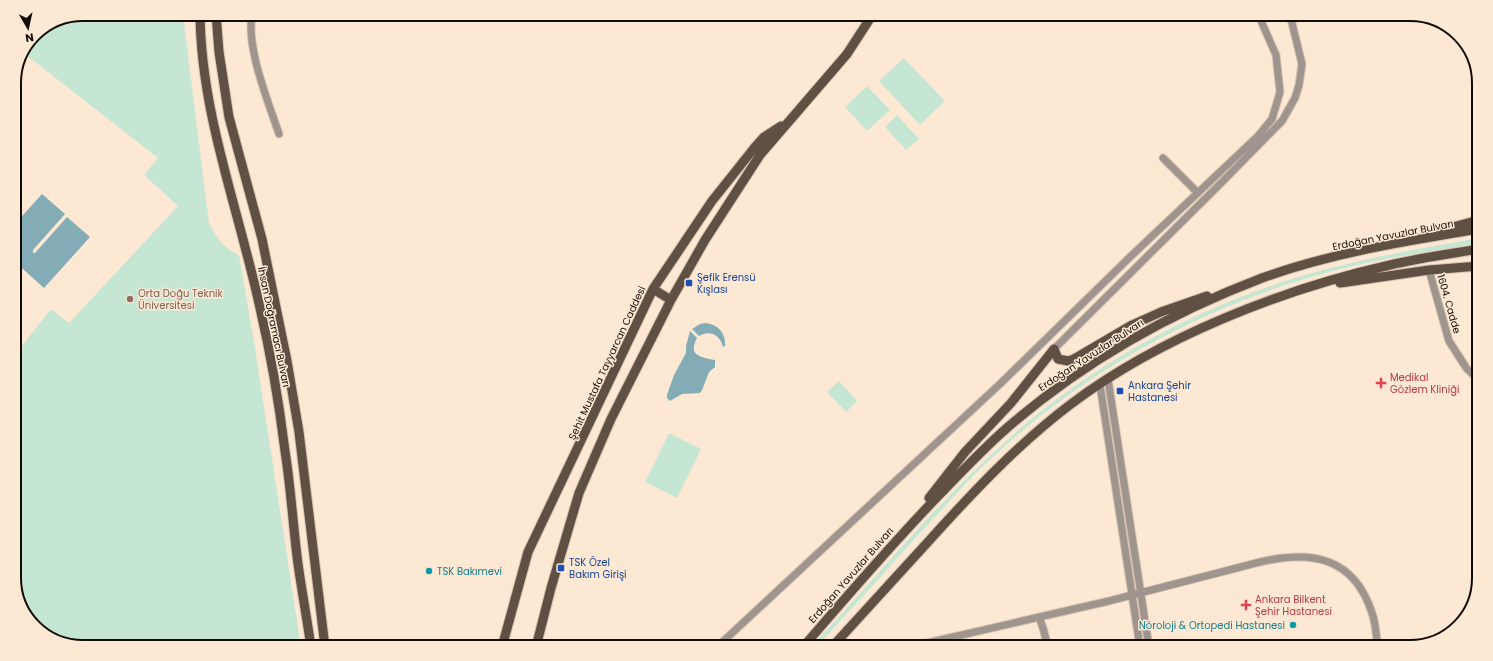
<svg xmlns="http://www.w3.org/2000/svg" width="1493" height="661" viewBox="0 0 1493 661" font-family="Poppins,sans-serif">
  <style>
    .green { fill: #c6e6d4 }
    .water { fill: #84acb7 }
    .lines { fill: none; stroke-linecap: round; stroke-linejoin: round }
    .minor-casing { stroke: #d7c5b2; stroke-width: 9 }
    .major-casing { stroke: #d7c5b2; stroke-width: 11 }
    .minor { stroke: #9f958e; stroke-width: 7 }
    .major { stroke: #604f43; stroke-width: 9 }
    .transit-dot { fill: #1a4fb4; stroke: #fce8d3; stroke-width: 1.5 }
    .education-dot { fill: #8d6e63; stroke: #fce8d3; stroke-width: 1.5 }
    .health-dot { fill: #e0444e; stroke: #fce8d3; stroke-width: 1.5 }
    .culture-dot { fill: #0f9aa8; stroke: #fce8d3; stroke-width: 1.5 }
    .labels { text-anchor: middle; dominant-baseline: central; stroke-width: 3; stroke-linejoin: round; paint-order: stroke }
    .street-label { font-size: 10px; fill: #120c06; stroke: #fce8d3 }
    .transit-label { font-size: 10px; fill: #164399; stroke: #fce8d3; text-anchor: start }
    .education-label { font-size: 10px; fill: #785e54; stroke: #fce8d3; text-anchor: start }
    .health-label { font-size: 10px; fill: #be3a42; stroke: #fce8d3; text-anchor: start }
    .culture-label { font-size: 10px; fill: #0d838f; stroke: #fce8d3; text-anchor: start }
    .rim { fill: none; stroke: #120c06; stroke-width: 2 }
  </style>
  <rect width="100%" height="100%" fill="#fce8d3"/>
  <!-- green -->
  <path class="green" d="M83,14h100l26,209c7,14 15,26 30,32l15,87 47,305h-218l-27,-5 -30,-25 -12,-34v-227l37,-47 18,14 109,-117 -34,-31 14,-17 -133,-104 9,-20 24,-15z
    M904,58l41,43 -25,24 -41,-44z
    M867,86l23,24 -23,21 -22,-24z
    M897,115l22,24 -13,11 -21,-23z
    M1479,238v5c-49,9 -98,15 -146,28 -125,33 -241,95 -336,182 -28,25 -52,54 -78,81 -34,38 -68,76 -103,113h-5c65,-69 124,-143 195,-206 84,-76 189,-134 299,-166 57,-17 115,-26 174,-37z
    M839,381l18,20 -11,11 -19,-20z
    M669,433l32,16 -24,49 -32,-16z"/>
  <!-- water -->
  <path class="water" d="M42,194l23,20 -32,36v3h2l32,-36 23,20 -46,51 -30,-27v-36z
    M705,323c13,1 21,10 20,23l-2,1c-3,-13 -14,-17 -24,-11l-7,-7 8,-5z
    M690,331l7,7c-10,18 5,19 18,22v7l-6,5 -7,18 -2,3 -18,1 -12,7 -3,-3v-3l7,-20 12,-22v-7z"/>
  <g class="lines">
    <!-- minor casing -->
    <g class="minor-casing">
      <path id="minor" d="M252,14c-6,34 16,87 27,120
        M1163,158l35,35
        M1429,270l20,71 18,28 12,11
        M1054,349l167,-166 61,-62 13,-23 4,-13 3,-21 -11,-45 -3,-5
        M1108,379l41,268
        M1100,385l40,262
        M1039,617l4,11 5,19
        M717,647l284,-264 129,-126 128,-121 14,-17 8,-27 -4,-37 -18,-41
        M904,647l21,-4
        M921,647l6,-4 182,-42 151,-39c52,-12 94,-5 112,51 4,11 4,23 6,34"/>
    </g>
    <!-- major casing -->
    <g class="major-casing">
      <path id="major" d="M200,14c1,101 39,196 60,294 11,47 19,95 25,143 6,38 8,75 13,113 4,28 9,55 13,83
        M216,14l3,38 10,65 33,122 25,122 12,71 26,215
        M1430,233l49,-13
        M1340,283l89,-13 50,-4
        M653,289l18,11
        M1054,349l4,10 10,2 6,-2 58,-34 29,-13 46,-16
        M929,498l36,-46 46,-49 43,-54
        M502,647l26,-95 125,-263 59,-88 43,-54 9,-10 17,-11
        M536,647l15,-59 28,-95 32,-74 60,-119 34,-60 55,-85 87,-101 26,-40
        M803,647c46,-53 91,-106 140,-156 21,-22 42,-44 65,-64 74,-64 162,-114 254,-149 69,-25 144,-37 217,-49
        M832,647c32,-35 64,-70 95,-104 45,-50 91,-99 144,-139 89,-67 212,-115 319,-139 29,-7 59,-11 89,-16"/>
    </g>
    <!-- minor -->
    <use href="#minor" class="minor"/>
    <!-- major -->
    <use href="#major" class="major"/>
  </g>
  <!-- markers -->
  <g class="transit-dot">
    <rect x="685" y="279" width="8" height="8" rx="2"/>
    <rect x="1116" y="387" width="8" height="8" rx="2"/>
    <rect x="557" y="564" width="8" height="8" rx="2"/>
  </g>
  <circle class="education-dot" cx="130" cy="299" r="4"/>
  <g class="health-dot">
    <path d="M1379 377h4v4h4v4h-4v4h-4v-4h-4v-4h4z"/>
    <path d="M1244 599h4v4h4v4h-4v4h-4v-4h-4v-4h4z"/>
  </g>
  <g class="culture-dot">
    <circle cx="429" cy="571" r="4"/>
    <circle cx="1293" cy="625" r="4"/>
  </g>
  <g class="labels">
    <!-- street labels -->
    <g class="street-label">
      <text transform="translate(1393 235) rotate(-11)">Erdoğan Yavuzlar Bulvarı</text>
      <text transform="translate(1449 304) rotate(74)">1604. Cadde</text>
      <text transform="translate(274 327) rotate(78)">İhsan Doğramacı Bulvarı</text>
      <text transform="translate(1091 355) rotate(-33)">Erdoğan Yavuzlar Bulvarı</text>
      <text transform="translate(607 363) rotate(-65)">Şehit Mustafa Tayyarcan Caddesi</text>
      <text transform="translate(851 575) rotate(-49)">Erdoğan Yavuzlar Bulvarı</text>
    </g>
    <!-- transit labels -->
    <g class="transit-label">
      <text x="697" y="277">Şefik Erensü<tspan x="697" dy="12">Kışlası</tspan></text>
      <text x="1128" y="385">Ankara Şehir<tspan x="1128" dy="12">Hastanesi</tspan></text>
      <text x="569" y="562">TSK Özel<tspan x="569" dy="12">Bakım Girişi</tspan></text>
    </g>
    <!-- education labels -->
    <g class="education-label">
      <text x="138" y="293">Orta Doğu Teknik<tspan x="138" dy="12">Üniversitesi</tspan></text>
    </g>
    <!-- health labels -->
    <g class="health-label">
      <text x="1390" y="377">Medikal<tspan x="1390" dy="12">Gözlem Kliniği</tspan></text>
      <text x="1255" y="599">Ankara Bilkent<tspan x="1255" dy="12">Şehir Hastanesi</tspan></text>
    </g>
    <!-- culture labels -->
    <g class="culture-label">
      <text x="437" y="571">TSK Bakımevi</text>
      <text x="1285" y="625" text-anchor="end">Nöroloji &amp; Ortopedi Hastanesi</text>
    </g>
  </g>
  <!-- crop -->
  <path d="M0 0H1493V661H0ZM83 21H1410A62 62 0 0 1 1472 83V578A62 62 0 0 1 1410 640H83A62 62 0 0 1 21 578V83A62 62 0 0 1 83 21Z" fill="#fce8d3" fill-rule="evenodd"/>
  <path class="rim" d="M83 21H1410A62 62 0 0 1 1472 83V578A62 62 0 0 1 1410 640H83A62 62 0 0 1 21 578V83A62 62 0 0 1 83 21Z"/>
  <!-- north arrow -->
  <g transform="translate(28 28) rotate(171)" stroke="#fce8d3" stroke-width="3" paint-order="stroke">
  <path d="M0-3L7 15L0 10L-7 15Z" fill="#120c06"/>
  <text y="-6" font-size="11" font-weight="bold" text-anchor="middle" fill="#120c06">N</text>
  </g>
</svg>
